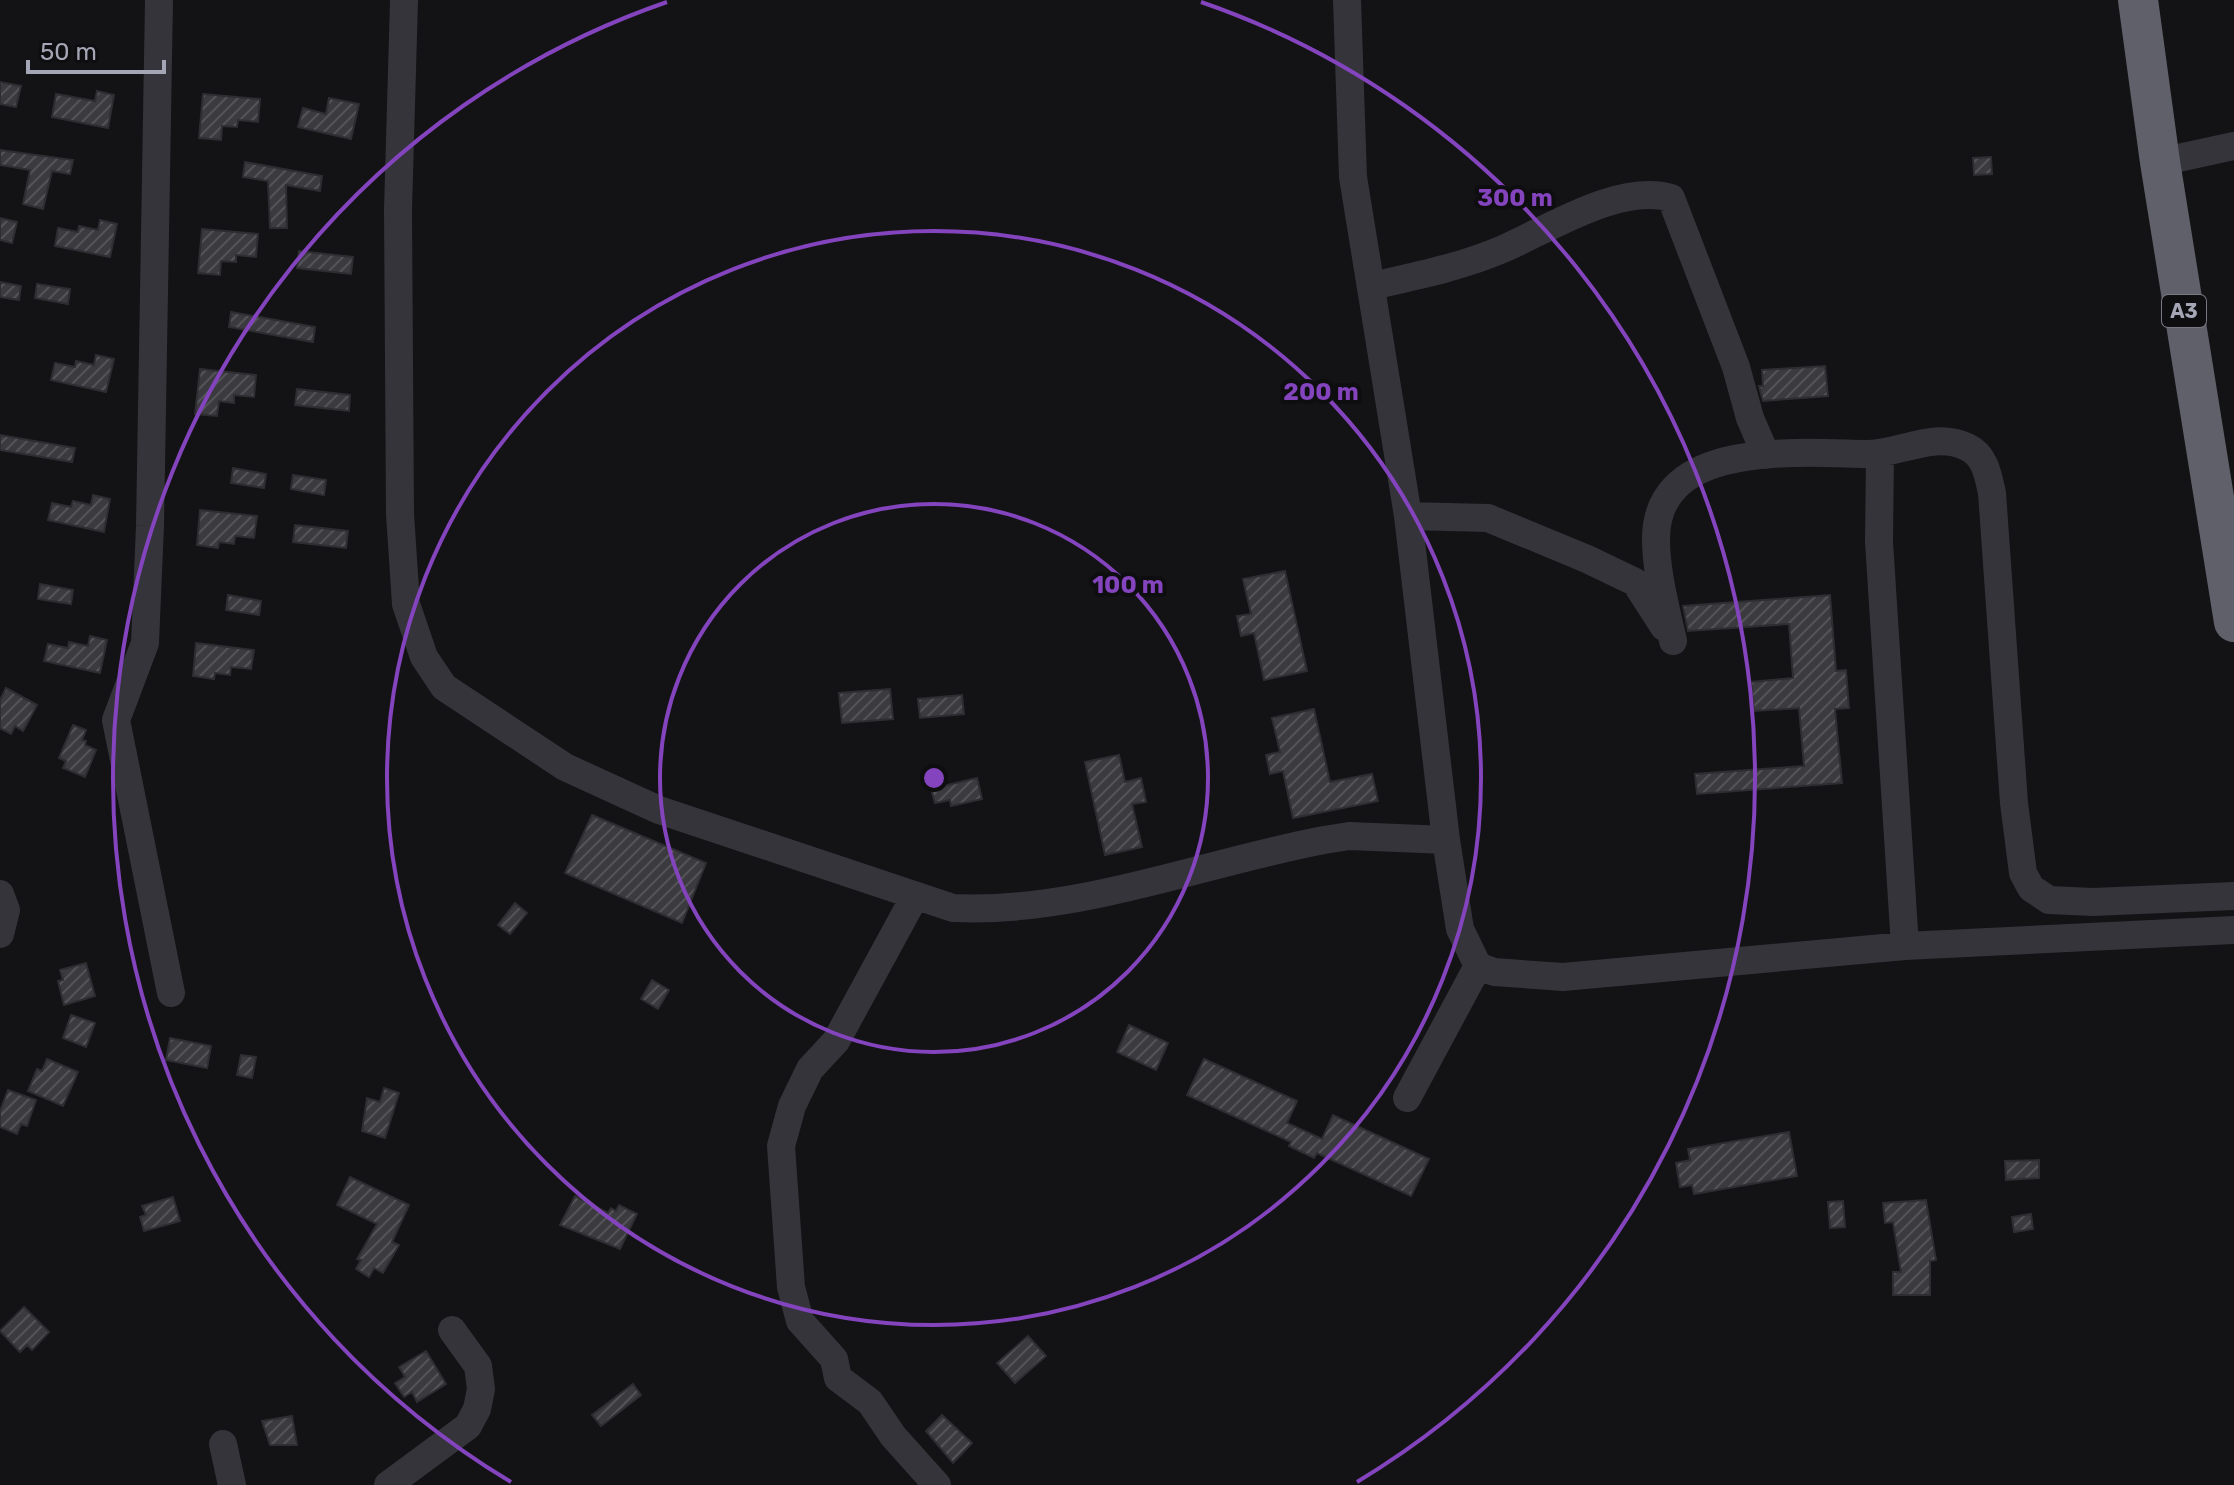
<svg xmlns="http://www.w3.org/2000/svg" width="2234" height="1485" viewBox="0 0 2234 1485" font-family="Rubik,sans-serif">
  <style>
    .building { fill: url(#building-hatch); stroke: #2e2d31; stroke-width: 2 }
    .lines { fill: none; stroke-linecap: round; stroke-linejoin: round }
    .minor { stroke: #34343a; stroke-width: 28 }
    .highway { stroke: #60606b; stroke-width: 40 }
    .ring { fill: none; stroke: #8344bd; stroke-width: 4 }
    .labels { text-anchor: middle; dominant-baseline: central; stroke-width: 8; stroke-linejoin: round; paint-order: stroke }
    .shield { fill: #0e0e10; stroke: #777884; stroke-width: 2 }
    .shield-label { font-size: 20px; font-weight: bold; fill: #a4a6b5 }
    .centre { fill: #8344bd; stroke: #0e0e10; stroke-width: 4 }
    .ring-label { font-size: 24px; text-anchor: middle; font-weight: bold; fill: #8344bd; stroke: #0e0e10; stroke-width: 8; stroke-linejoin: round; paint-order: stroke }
  </style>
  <defs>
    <pattern id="building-hatch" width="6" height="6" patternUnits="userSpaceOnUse" patternTransform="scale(2)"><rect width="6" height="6" fill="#3b3a3f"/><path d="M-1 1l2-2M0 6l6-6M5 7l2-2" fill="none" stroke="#545458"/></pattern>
  </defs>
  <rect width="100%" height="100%" fill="#131315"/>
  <!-- building -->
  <path class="building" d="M0,82l21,4 -5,21 -16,-3z
    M97,91l17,4 -6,33 -56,-11 4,-23 39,7z
    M203,94l57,5 -2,23 -20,-2 -1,7 -15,-1 -1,14 -22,-2z
    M329,98l30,6 -8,35 -53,-12 5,-19 23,6z
    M0,150l73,10 -3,14 -18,-3 -9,38 -20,-5 7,-34 -30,-5z
    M1991,157l1,17 -18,1 -1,-17z
    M245,162l77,14 -2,15 -34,-6 1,43h-17l-2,-47 -25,-4z
    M0,218l17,4 -5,21 -12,-3z
    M100,220l17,4 -7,33 -55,-11 3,-18 20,4 1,-6 19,4z
    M202,229l56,5 -2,23 -20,-2v7l-15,-1 -1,14 -22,-2z
    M299,251l54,6 -2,17 -54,-6z
    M0,282l21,4 -2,14 -19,-3z
    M37,284l33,5 -2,15 -33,-6z
    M231,312l84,15 -2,15 -84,-15z
    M96,355l18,4 -8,33 -55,-12 4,-17 20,4 1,-6 18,4z
    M1825,366l3,30 -65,5 -4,-15h4l-1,-16z
    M200,369l56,6 -2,22 -20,-2v8l-15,-2 -2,15 -22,-2z
    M297,389l53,6 -1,16 -54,-6z
    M0,435l75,13 -3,14 -72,-12z
    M233,468l33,6 -2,14 -33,-5z
    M293,475l33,5 -2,15 -33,-6z
    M93,495l17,4 -6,33 -56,-12 4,-17 19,4 2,-6 18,4z
    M200,510l57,6 -3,22 -19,-2 -1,8 -15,-2 -1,6 -21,-3z
    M295,525l53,6 -2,17 -53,-6z
    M1285,571l22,100 -43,9 -10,-47 -13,3 -4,-20 14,-2 -8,-35z
    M40,584l33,6 -2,14 -33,-5z
    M228,595l33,6 -2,14 -33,-5z
    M1830,595l6,76 10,-1 3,38 -14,1 7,74 -145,11 -2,-20 109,-8 -5,-58 -45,3 -3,-29 42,-4 -4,-54 -101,7 -5,-25z
    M90,636l17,4 -7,33 -56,-12 4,-17 20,4 1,-6 19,4z
    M196,643l58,7 -3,19 -20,-2 -1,8 -15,-2 -1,6 -21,-3z
    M6,688l31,17 -14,26 -8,-5 -4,8 -11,-6v-28z
    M890,689l3,30 -51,4 -3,-30z
    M962,695l2,19 -44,4 -2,-19z
    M1314,709l16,73 42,-8 6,27 -85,17 -10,-47 -13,3 -4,-19 14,-3 -8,-34z
    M73,725l13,5 -4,10 4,1 -1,4 11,5 -11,27 -22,-9 3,-7 -7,-3z
    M1119,755l6,27 16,-4 5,24 -14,2 10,43 -37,8 -20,-93z
    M977,778l5,21 -31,7 -1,-6 -15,3 -4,-14z
    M592,815l114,48 -24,60 -117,-50z
    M515,903l12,10 -17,21 -12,-9z
    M86,963l9,33 -31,9 -6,-24 5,-1 -3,-10z
    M652,980l17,10 -11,19 -17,-10z
    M71,1015l24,8 -9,24 -23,-9z
    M1129,1025l39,18 -12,27 -39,-18z
    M170,1038l41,8 -4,22 -41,-8z
    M241,1055l15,2 -4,21 -15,-3z
    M47,1059l31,13 -15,34 -35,-15 9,-22 5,2z
    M1204,1059l93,42 -10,22 35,16 11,-24 96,44 -18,37 -94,-43 -3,5 -25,-12 2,-4 -104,-47z
    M384,1088l15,5 -14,45 -23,-7 5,-33 13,4z
    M8,1090l28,10 -9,26 -6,-2 -4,10 -17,-7v-16z
    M1789,1132l8,44 -103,18 -2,-9 -12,2 -4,-24 14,-3 -2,-11z
    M2039,1160v18l-33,2 -1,-19z
    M350,1177l59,28 -17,37 7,3 -16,28 -9,-5 -5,9 -13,-8 5,-9 -4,-1 20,-35 -40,-19z
    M575,1196l33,17 3,-5 5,3 3,-6 18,9 -17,35 -60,-24z
    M173,1197l7,24 -36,10 -4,-14 6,-2 -4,-9z
    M1926,1200l10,60 -6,1v34h-37v-23h8l-8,-50 -8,1 -2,-20z
    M1843,1201l2,26 -15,1 -2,-26z
    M2031,1214l2,15 -19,3 -2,-15z
    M24,1307l25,25 -17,18 -5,-5 -7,7 -20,-21z
    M1028,1336l18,20 -31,27 -18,-20z
    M426,1351l20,33 -29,18 -5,-10 -8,5 -9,-14 10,-6 -6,-10z
    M633,1384l8,11 -40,31 -9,-11z
    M942,1415l30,28 -19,20 -27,-32z
    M292,1416l5,29h-27l-8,-24z"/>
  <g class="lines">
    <!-- minor -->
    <path class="minor" d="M159,0l-9,526 -5,117 -29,77 55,273
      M404,0l-6,210 2,304 6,90 18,53 20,30 121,80 94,43 294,98c125,6 249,-45 371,-68l25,-4 97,4
      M1347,0l6,177 55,339 38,324 14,89 18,37 16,6 69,5 342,-31 329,-16
      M2160,162l74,-16
      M1372,286c44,-10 89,-19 131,-37 46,-20 116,-66 168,-51l65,169 14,51 16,37
      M1880,454l-1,88 26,404
      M1408,516l80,2 99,41 48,23 29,45
      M1673,641c-7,-33 -17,-68 -17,-102 0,-100 143,-86 210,-85 35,0 67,-23 101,-7 18,8 21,28 25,46l22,310 9,70 8,15 18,12 44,2 141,-6
      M0,894l6,16 -6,24
      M915,896l-79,145 -26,28 -18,37 -11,40 10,141 9,34 34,38 4,19 32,24 23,34 44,49
      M1407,1098l71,-132
      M223,1444l9,41
      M388,1485l80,-59 9,-17 4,-20 -3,-23 -26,-36"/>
    <!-- highway -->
    <path class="highway" d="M2138,0l22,162 74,460"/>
  </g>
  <!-- distance rings -->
  <g class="ring">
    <circle cx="934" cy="778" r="274"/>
    <circle cx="934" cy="778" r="547"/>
    <path d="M511 1482A821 821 0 0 1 667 2M1201 2A821 821 0 0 1 1357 1482"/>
  </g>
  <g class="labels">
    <!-- shield labels -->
    <rect class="shield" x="2162" y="295" width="44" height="32" rx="6"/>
    <g class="shield-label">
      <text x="2184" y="311">A3</text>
    </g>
  </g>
  <circle cx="934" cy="778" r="12" class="centre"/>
  <g class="ring-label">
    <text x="1515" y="206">300 m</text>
    <text x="1321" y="400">200 m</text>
    <text x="1128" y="593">100 m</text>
  </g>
  <!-- scale -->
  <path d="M28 60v12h136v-12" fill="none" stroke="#a4a6b5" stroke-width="4"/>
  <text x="40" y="60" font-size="24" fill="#a4a6b5" stroke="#0e0e10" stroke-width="6" paint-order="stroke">50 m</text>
</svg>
